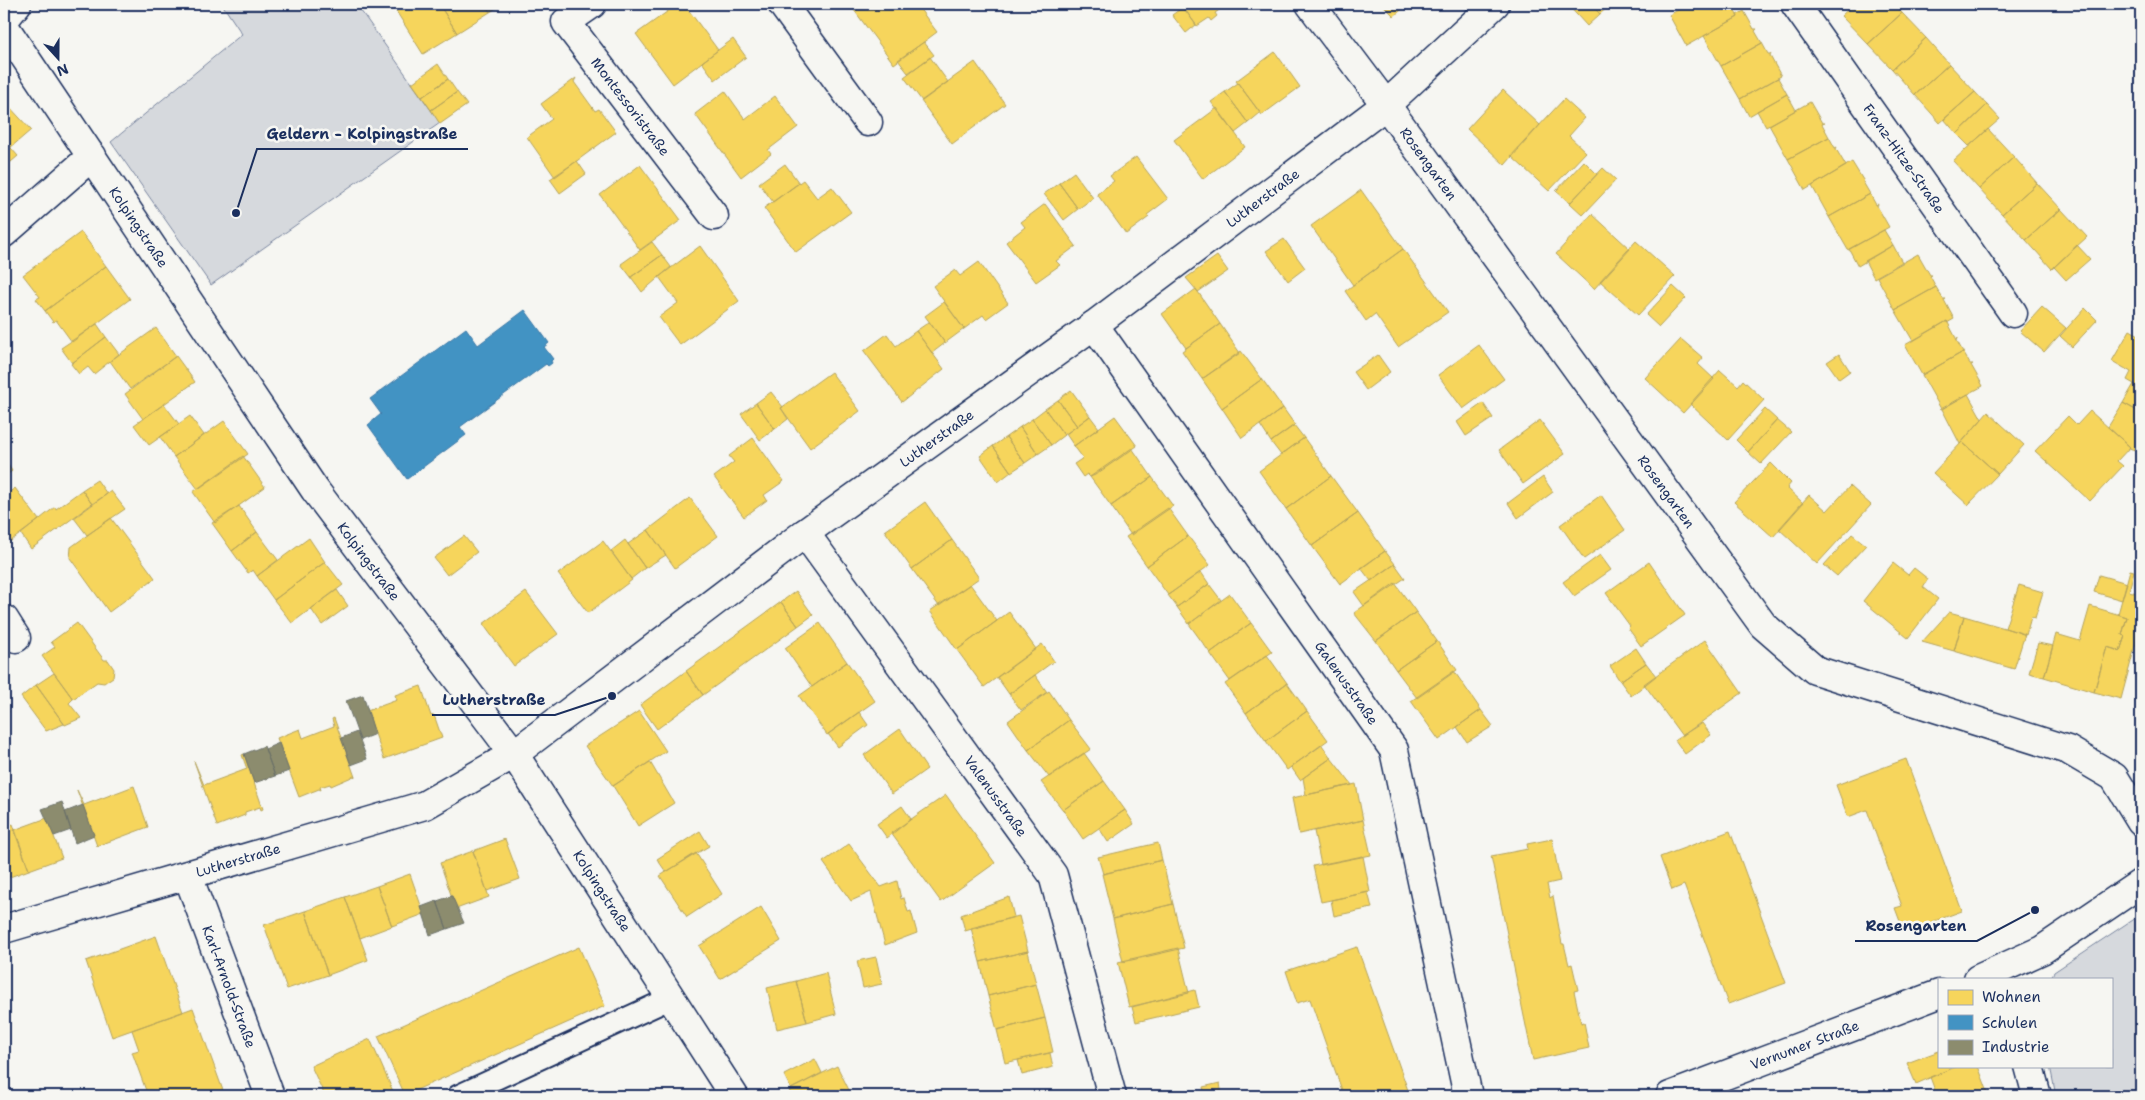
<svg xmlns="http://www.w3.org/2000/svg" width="2145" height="1100" viewBox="0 0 2145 1100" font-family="'Shantell Sans',sans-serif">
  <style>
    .green { fill: #d6d9dd; stroke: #78849e }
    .homes { fill: #f6d55c; stroke: #b4a35d }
    .schools { fill: #4393c3; stroke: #3775a5 }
    .industry { fill: #8c8c6e; stroke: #6a7069 }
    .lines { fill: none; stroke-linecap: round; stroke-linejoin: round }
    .lane-casing { stroke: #1b2f5e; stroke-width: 25 }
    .street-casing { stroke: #1b2f5e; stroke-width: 31 }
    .secondary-casing { stroke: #1b2f5e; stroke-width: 31 }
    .lane { stroke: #f6f6f2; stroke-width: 21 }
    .street { stroke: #f6f6f2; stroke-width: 28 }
    .secondary { stroke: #f6f6f2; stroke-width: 28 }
    .labels { text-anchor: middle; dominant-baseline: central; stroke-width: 5; stroke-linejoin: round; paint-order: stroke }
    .street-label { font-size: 14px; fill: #1b2f5e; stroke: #f6f6f2 }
    .leader { fill: none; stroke: #1b2f5e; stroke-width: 2 }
    .callout-dot { fill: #1b2f5e; stroke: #f6f6f2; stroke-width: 2 }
    .callout-label { font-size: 15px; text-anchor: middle; font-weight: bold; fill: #1b2f5e; stroke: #f6f6f2; stroke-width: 5; stroke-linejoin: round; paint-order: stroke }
  </style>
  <rect width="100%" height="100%" fill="#f6f6f2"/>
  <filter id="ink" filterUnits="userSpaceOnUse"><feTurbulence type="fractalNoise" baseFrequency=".02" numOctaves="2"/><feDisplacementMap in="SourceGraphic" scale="10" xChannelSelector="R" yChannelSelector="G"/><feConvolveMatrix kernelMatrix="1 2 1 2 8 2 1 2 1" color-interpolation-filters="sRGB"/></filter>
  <g filter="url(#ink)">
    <!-- green -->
    <path class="green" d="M222,4h134l84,119 -229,162 -100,-143 131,-108z
      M2141,914v182h-85l-6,-30h61v-87h-61l4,-7z"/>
    <!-- homes -->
    <path class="homes" d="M408,4h31l18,29 -34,21 -27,-43z
      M439,4h46l5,8 -33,21z
      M485,4h18l-13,8z
      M678,4h6l34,46 -45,34 -37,-50z
      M862,4h54l21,28 -43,32 -40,-54z
      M1188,4h40l-13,9 2,3 -6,5 -2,-3 -12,8 -14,-19z
      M1382,4h26l-14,12z
      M1567,4h23l10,10 -13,12z
      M1590,4h21l-11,10z
      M1676,4h13l-10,5z
      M1689,4h42l7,13 -52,29 -17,-31z
      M1854,4h40l8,9 -34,31 -27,-28z
      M2135,4h6v8z
      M1183,7l13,18 -10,8 -14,-18z
      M1744,11l10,18h3l-2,2 7,12 -41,23 -17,-30 34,-19 -1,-2z
      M1902,13l24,25 -34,31 -24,-25z
      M1926,38l23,26 -34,31 -23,-26z
      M733,39l13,18 -31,23 -13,-18z
      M924,42l10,13 -26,18 -10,-13z
      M1762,43l6,11h3l-1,2 11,20 -41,23 -19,-33z
      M1275,52l25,35 -38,28 -26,-34z
      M930,57l18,25 -26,19 -18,-24z
      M975,62l30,42 -53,40 -31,-43z
      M438,64l10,15 -26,18 -10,-14z
      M1949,64l26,28 -35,31 -25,-28z
      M576,78l-2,4 21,29 4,-2 17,23 -61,45 -28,-40 25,-18 -11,-15z
      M1778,78l9,16 -38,22 -9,-17z
      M448,79l9,13 -26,18 -9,-13z
      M1238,83l22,30 -12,10 -23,-31z
      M1503,90l37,35 -35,40 -38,-36z
      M725,91l20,28 30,-23 23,31 -30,23 3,4 -30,23 -46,-63z
      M457,92l10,13 -27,19 -9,-14z
      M1225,92l23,31 -13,10 -24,-31z
      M1975,92l12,13 -30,29 -13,-15z
      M1787,94l9,16 -30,17 -9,-16z
      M1564,99l21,19 -16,18 17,16 -37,39 -38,-35z
      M1810,102l12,21h2l-2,1 7,13 -41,22 -19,-34z
      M7,104l24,26 -21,18 -6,-8v-33z
      M1987,105l13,14 -31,27 -12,-12z
      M1217,108l28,39 -42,32 -29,-39z
      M1988,129l26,28 -35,32 -26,-28z
      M1829,137l6,11 2,-1 -1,2 10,17 -41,24 -17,-31z
      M4,140l14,16 -14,12z
      M1136,157l32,42 -21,16 2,2 -23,17 -29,-40 17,-13 -4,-5z
      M2014,157l23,26 -35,31 -23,-25z
      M577,161l9,13 -26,19 -10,-14z
      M1584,161l13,13 -27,29 -14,-12z
      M1852,162l11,18 1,-1 -1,3 7,12 -41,23 -17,-31z
      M785,164l14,19 -26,19 -14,-19z
      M640,165l41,55 -41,30 -40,-55z
      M1603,168l13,12 -33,35 -13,-12z
      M1074,172l19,26 -15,11 -19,-26z
      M803,180l14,18 15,-11 19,25 -55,40 -32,-44z
      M1059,183l19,26 -14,11 -20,-26z
      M2037,183l24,26 -35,31 -24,-26z
      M1361,190l42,59 -50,36 -42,-59z
      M1870,194l6,11 2,-1 -1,2 12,21 -41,23 -19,-33z
      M1045,204l31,42 -20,15 4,4 -24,17 -30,-40 19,-15 -4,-5z
      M2061,209l26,28 -35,32 -26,-29z
      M1592,214l38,35 -36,40 -38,-35z
      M1884,230l9,15 -35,21 -9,-17z
      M81,232l25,34 -61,45 -9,-12 4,-2 -17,-22z
      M1284,239l21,29 -17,13 -22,-30z
      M1636,241l39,35 -37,39 -38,-34z
      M652,242l10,13 -31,22 -10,-13z
      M1893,245l9,17 -28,16 -9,-17z
      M2077,245l13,14 -24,21 -12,-13z
      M700,246l39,55 -59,44 -21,-28 19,-14 -19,-26z
      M1403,249l45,63 -50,35 -23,-33 -9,7 -21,-30z
      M1918,254l12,21h2l-2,1 6,11 -41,23 -18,-33z
      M662,255l9,12 -29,25 -11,-15z
      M1217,256l11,15 -30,21 -12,-14z
      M979,262l29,41 -22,16 -3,-4 -19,14 -31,-43 22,-16 5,6z
      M106,266l24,33 -58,43 -16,-22 -3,2 -8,-11z
      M1673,286l13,12 -27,29 -13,-12z
      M1936,287l7,12h3l-2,1 10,19 -7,4v-2l-34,20 -18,-31z
      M1196,289l24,35 -34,24 -24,-34z
      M944,302l20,27 -19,14 -20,-27z
      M2042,307l24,21 -22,24 -24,-21z
      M2085,308l12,12 -25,27 -12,-11z
      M1947,321l10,19 1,-2 -1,3 6,11 -41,23 -17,-30z
      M929,322l16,21 -13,10 -16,-22z
      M97,324l9,13 -34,26 -11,-15z
      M1220,324l20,29 -38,26 -20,-28z
      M156,328l20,28 -46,33 -20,-28z
      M2130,330l11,6v52l-14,-8 4,-8 -19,-11z
      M916,331l28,38 -42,33 -38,-51 23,-17 9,12z
      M106,337l13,17 -25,20 -6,-7 -9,7 -8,-10z
      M1681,339l22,19 -5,6 16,15 -31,34 -38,-35z
      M1479,345l25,34 -41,30 -25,-34z
      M1241,351l21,28 -40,29 -20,-29z
      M1963,352l7,12h3l-2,1 12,21 -42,23 -19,-34z
      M1839,354l11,17 -11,8 -12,-17z
      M1378,355l12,17 -24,18 -13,-18z
      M176,356l19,26 -52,37 -18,-25z
      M1720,370l18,16 5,-6 21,20 -36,40 -38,-36z
      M831,372l29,39 -50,37 -29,-40z
      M1262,379l21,29 -41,30 -20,-30z
      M2134,384l7,4v25l-18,-10z
      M1071,390l19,26 -13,10 -19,-26z
      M771,392l12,15 -2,1 7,11 -13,10 -19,-26z
      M1968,394l14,25 -22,25 -18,-35z
      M1058,400l19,26 -13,9 -19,-26z
      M756,403l19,26 -15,11 -19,-26z
      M1483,403l10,15 -27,18 -9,-14z
      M2123,403l18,10v39l-12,-4 1,-1 -22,-20z
      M164,404l15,20 -30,21 -15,-20z
      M1283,408l12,17 -24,17 -11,-17z
      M1045,409l19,26 -13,10 -19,-26z
      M1765,409l12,11 -29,32 -12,-12z
      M2090,411l40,36 -13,14 6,5 -33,35 -55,-50 33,-35 9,9z
      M1988,412l36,33 -26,29 -36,-32z
      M190,416l14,19 -30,22 -14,-20z
      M1090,416l9,12 -25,18 -8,-12z
      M1115,416l22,30 -42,29 -5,2 -3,-3 -4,3 -9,-13 9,-6 -9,-12z
      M1032,419l19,26 -13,9 -18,-27z
      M1540,420l25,34 -42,30 -24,-34z
      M1777,420l14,12 -30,32 -13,-12z
      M224,421l24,33 -50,35 -24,-32z
      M1294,425l10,13 -23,17 -10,-13z
      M1020,427l18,27 -13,9 -19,-26z
      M1006,437l19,26 -14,9 -18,-26z
      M753,438l31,43 -20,14 3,5 -23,17 -30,-40 20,-15 -5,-6z
      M1304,438l27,38 -45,33 -27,-38z
      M1962,442l36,32 -30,31 -35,-32z
      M993,446l18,26 -13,10 -18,-26z
      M1132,448l20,29 -41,29 -21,-29z
      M243,456l22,31 -50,36 -22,-31z
      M4,459l8,12 -8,6z
      M1771,463l20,20 -4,5 16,15 -30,34 -39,-35z
      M1331,476l27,37 -46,33 -26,-37z
      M1152,477l21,29 -42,29 -20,-29z
      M1543,477l10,15 -35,26 -10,-15z
      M97,480l10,14 -15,10 -10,-14z
      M1850,486l21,19 -54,59 -38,-35 30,-34 18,16z
      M15,488l24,32 -35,26v-50z
      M82,490l10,14 -61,45 -10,-15 34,-27 1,2z
      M111,491l14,18 -38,26 -13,-17z
      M1601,495l24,35 -41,29 -24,-34z
      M690,498l28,38 -43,32 -27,-38z
      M925,502l27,38 -40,29 -27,-38z
      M239,506l18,26 -25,19 -20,-28z
      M1168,508l20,28 -41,30 -21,-29z
      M1358,513l27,38 -45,33 -28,-38z
      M111,518l44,60 -46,34 -39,-54 1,-11z
      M648,530l18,25 -21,13 -17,-24z
      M257,532l21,28 -21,16 -4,-6 -5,3 -16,-22z
      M1852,534l14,11 -29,31 -13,-11z
      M464,536l13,16 -30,23 -13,-17z
      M1188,536l22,29 -42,30 -21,-29z
      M309,538l16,24 -51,38 -17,-24z
      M625,540l20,28 -14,11 -20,-28z
      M952,540l27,38 -40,28 -27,-37z
      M603,541l29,39 -44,33 -30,-39z
      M1385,551l10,13 -24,17 -10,-13z
      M1600,555l11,15 -37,26 -11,-14z
      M325,562l18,23 -51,38 -18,-23z
      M1649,562l36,53 -44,31 -13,-18 2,-2 -24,-33z
      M1893,563l15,12 6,-7 14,11 -5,8 15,12 -30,39 -45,-37z
      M1395,564l10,14 -41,28 -10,-14z
      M2130,570l4,1 -5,20 12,3v30l-20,75 -27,-7 13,-45 13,4 5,-15 -3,-1 5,-18 -9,-3z
      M1201,572l8,12 -32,23 -9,-12z
      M2099,575l28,8 -5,17 -28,-8z
      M1395,583l21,29 -40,29 -22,-28z
      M970,584l27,37 -40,29 -27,-39z
      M1209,584l12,16 -32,24 -12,-17z
      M2019,585l24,7 -8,26 -4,-1 -5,18 -21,-7z
      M337,590l11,16 -26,19 -11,-16z
      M796,591l17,24 -15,11 -17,-24z
      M526,592l32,42 -44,32 -31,-42z
      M1230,594l21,29 -41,30 -21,-29z
      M781,602l17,24 -95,69 -17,-24z
      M2090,606l37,11 -5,18 3,1 -5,15 -13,-4 -13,45 -50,-15 12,-43 24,7z
      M1009,612l27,37 -52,38 -27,-37z
      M1416,612l21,29 -41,29 -20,-29z
      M1949,612l15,4 -10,35 -32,-9z
      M1964,616l61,18 -11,35 -60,-18z
      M77,623l27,37h4l6,9 -1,8 -9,6 -7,-1 -24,17 -31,-43 13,-9 -4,-5z
      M820,623l27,39 -35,25 -27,-39z
      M1251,623l21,29 -42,29 -20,-28z
      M1705,640l37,53 -60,43 -38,-52z
      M1437,641l20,29 -40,28 -21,-28z
      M2038,643l15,3 -9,31 -15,-4z
      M1042,644l12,17 -45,33 -12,-17z
      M1636,648l10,15 -26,18 -10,-15z
      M1267,655l20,28 -41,30 -21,-29z
      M847,662l28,39 -48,34 -28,-39z
      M1646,663l10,13 -25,20 -11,-15z
      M686,671l17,24 -46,34 -17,-24z
      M1454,671l27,39 -42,30 -28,-39z
      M54,673l19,26 -4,4 12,15 -16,7 -29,-40z
      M1035,675l12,17 -26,18 -12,-16z
      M1287,683l20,28 -41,30 -20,-28z
      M2141,684v21l-5,-2z
      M36,685l28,39 -18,7 -25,-34z
      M421,686l10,30 3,-1 8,23 -58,21 -17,-48 30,-11 -2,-5z
      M1049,691l20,29 -41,30 -20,-29z
      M4,704l5,8 -5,4z
      M1481,710l12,16 -26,16 -10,-15z
      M639,711l27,40 -53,35 -28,-40z
      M1307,711l21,29 -41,30 -21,-29z
      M859,712l9,13 -30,22 -10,-13z
      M334,718l21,59 -1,-1 -23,10 -1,-2 -10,3 1,3 -2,-1 -20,8 -22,-59 23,-9 3,9 31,-12 -2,-7z
      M1069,720l22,29 -42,28 -21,-27z
      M1702,723l9,12 -26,19 -10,-14z
      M900,729l27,40 -35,25 -28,-39z
      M1322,745l9,13 -31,22 -9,-13z
      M1084,753l20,28 -41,29 -22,-28z
      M244,754l19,55 -2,1 -1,-3 -15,5v3l-28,11 -23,-65 10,24 43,-16 -5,-14z
      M1331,758l21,27 -46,10 -3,-17z
      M1906,759l56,152 -58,21 -9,-24 7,-2 -35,-96 -19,7 -12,-32z
      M650,762l24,41 -36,23 -25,-40z
      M1104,781l21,29 -42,29 -20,-29z
      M1356,784l7,36 -64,14 -7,-36z
      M134,786l14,41 -51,19 -20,-56 7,15z
      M946,795l49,68 -54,39 -50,-69z
      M902,806l9,13 -24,19 -10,-14z
      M1125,810l9,14 -26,18 -9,-14z
      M47,818l15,40 -33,12 -15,-40z
      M1363,820l8,35 -50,10 -7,-34z
      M13,824l16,46 -25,9v-51z
      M700,831l9,15 -43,26 -9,-13z
      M1730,831l56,152 -58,21 -44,-119 -12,5 -12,-33z
      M505,839l15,40 -33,12 -14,-40z
      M1552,839l8,42 -13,3 3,14 3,-2 9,48h2l5,21 3,-1 6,26 -4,1 7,32 3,-1 5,26 -56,12 -42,-204 37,-7 -1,-5z
      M1158,843l4,17 -59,14 -5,-17z
      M849,844l32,43 16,-6 4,18 3,-1 4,14 3,-1 6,22 -32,12 -14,-53 -20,9 -28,-39z
      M473,851l16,46 -33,12 -16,-46z
      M696,853l26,41 -35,23 -27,-41z
      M1363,856l7,36 -49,10 -8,-36z
      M1162,860l11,44 -60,15 -11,-45z
      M410,874l14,40 -32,12 -15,-40z
      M377,886l15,40 -32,12 -15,-41z
      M1368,892l4,16 -38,8 -3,-16z
      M345,897l23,63 -40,15 -23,-64z
      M1009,897l5,20 -49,14 -4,-16z
      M1173,904l11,44 -61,14 -10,-43z
      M761,907l20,34 -61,38 -21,-33z
      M305,911l23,64 -41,14 -23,-64z
      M1019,916l9,35 -48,11 -9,-34z
      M156,936l27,76 -71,25 -26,-76z
      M579,947l26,59 -200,89 -27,-59z
      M1357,947l53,149h-66l-34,-97 -13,4 -11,-32z
      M1178,948l11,45 -60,14 -11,-45z
      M1028,951l8,33 -48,12 -8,-34z
      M876,957l6,27 -19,4 -6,-27z
      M826,973l10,41 -29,8 -11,-41z
      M796,981l11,41 -30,7 -10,-41z
      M1036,984l9,34 -48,12 -9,-34z
      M1195,990l4,17 -63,15 -4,-15z
      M193,1008l32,88h-77l-16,-44 7,-2 -7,-20z
      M1045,1018l8,34 -48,11 -8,-33z
      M370,1039l25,57h-70l-14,-30z
      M1939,1051v15h10l1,3 -34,15 -9,-21z
      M1050,1053l3,14 -31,8 -4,-15z
      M815,1059l7,14 -31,16 -7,-14z
      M837,1066l15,30h-60l-3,-6z
      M1958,1066h20l11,29 -52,1 -7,-19z
      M1220,1083l2,13h-17l-2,-9z"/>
    <!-- schools -->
    <path class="schools" d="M525,310l24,33 -5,4 9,12 -2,2 1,2 -4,3 -2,-2 -86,63 6,8 -59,44 -39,-54 13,-11 -11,-15 96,-71 12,17z"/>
    <!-- industry -->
    <path class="industry" d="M363,695l12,39 -15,6 -14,-39z
      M357,732l10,27 -16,6 -10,-27z
      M279,743l10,28 -14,5 -10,-27z
      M264,746l11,30 -21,7 -10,-29z
      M62,802l9,28 -17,6 -12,-27z
      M83,805l11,30 -19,8 -10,-31z
      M452,896l12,27 -17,6 -10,-28z
      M437,901l10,28 -17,6 -9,-28z"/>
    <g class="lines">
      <!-- lane casing -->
      <g class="lane-casing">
        <path id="lane" d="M458,1096l213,-98"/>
      </g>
      <!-- street casing -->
      <g class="street-casing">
        <g id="street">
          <path id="s1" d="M592,4l-26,18 148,194"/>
          <path d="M782,4l86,118"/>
          <path id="s2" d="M1310,4l76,101 377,520 52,45 253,80 46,27 27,44"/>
          <path id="s3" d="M1795,4l218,309"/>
          <path d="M4,20l13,-16"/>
          <path id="s4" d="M4,26l311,464 199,264 220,342"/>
          <path d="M4,233l88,-77"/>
          <path id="s5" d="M1094,325l300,425 74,346"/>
          <path id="s6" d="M805,533l248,342 59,221"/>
          <path d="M4,619l12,19"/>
          <path id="s7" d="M188,876l82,220"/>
          <path id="s8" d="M4,929l421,-124 89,-51 291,-221 289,-208 292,-220 109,-101"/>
          <path d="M2029,1066l8,30"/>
        </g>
      </g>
      <!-- secondary casing -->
      <g class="secondary-casing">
        <g id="secondary">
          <path d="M1978,979l64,-29 99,-67"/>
          <path id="s9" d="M1670,1096l269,-102"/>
        </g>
      </g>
      <!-- lane -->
      <use href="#lane" class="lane"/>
      <!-- street -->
      <use href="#street" class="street"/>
      <!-- secondary -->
      <use href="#secondary" class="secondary"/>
    </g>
  </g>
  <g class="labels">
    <!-- street labels -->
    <g class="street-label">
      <text stroke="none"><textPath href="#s1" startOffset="138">Montessoristraße</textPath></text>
      <text stroke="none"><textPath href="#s3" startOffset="189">Franz-Hitze-Straße</textPath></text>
      <text stroke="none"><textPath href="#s2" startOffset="199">Rosengarten</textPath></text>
      <text stroke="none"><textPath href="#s8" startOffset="1474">Lutherstraße</textPath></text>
      <text stroke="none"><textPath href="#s4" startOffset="242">Kolpingstraße</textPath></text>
      <text stroke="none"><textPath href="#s8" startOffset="1069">Lutherstraße</textPath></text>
      <text stroke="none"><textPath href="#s2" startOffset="604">Rosengarten</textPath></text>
      <text stroke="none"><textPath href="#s4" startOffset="648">Kolpingstraße</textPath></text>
      <text stroke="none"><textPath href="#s5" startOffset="438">Galenusstraße</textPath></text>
      <text stroke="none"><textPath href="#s6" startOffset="325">Valenusstraße</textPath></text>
      <text stroke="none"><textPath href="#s8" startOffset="244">Lutherstraße</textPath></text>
      <text stroke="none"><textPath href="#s4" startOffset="1052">Kolpingstraße</textPath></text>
      <text stroke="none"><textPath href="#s7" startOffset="118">Karl-Arnold-Straße</textPath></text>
      <text stroke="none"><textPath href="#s9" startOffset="144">Vernumer Straße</textPath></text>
    </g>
  </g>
  <!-- callouts -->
  <path class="leader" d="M236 213L257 149H468M612 696L555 715H432M2035 910L1977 941H1855"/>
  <g class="callout-dot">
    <circle cx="236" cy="213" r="5"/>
    <circle cx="612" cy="696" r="5"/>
    <circle cx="2035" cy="910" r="5"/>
  </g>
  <g class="callout-label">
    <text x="362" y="139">Geldern - Kolpingstraße</text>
    <text x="494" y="705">Lutherstraße</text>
    <text x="1916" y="931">Rosengarten</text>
  </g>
  <!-- margin -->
  <rect width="2145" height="1100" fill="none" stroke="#f6f6f2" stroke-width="20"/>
  <rect x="10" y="10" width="2125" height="1080" fill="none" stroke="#1b2f5e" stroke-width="2" filter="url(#ink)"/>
  <!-- legend -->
  <rect x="1938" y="978" width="175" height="90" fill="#f6f6f2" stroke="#9ea6b7"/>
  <rect x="1948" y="990" width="25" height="15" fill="#f6d55c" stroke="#9ea6b7"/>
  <text x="1982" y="1002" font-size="15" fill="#1b2f5e">Wohnen</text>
  <rect x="1948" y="1015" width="25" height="15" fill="#4393c3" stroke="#9ea6b7"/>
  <text x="1982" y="1028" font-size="15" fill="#1b2f5e">Schulen</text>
  <rect x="1948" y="1040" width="25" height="15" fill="#8c8c6e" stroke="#9ea6b7"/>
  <text x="1982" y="1052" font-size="15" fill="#1b2f5e">Industrie</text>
  <!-- north arrow -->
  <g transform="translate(58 58) rotate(159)" stroke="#f6f6f2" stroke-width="4" paint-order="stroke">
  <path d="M0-4L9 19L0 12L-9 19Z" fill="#1b2f5e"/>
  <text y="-8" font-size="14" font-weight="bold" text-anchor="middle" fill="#1b2f5e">N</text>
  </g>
</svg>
